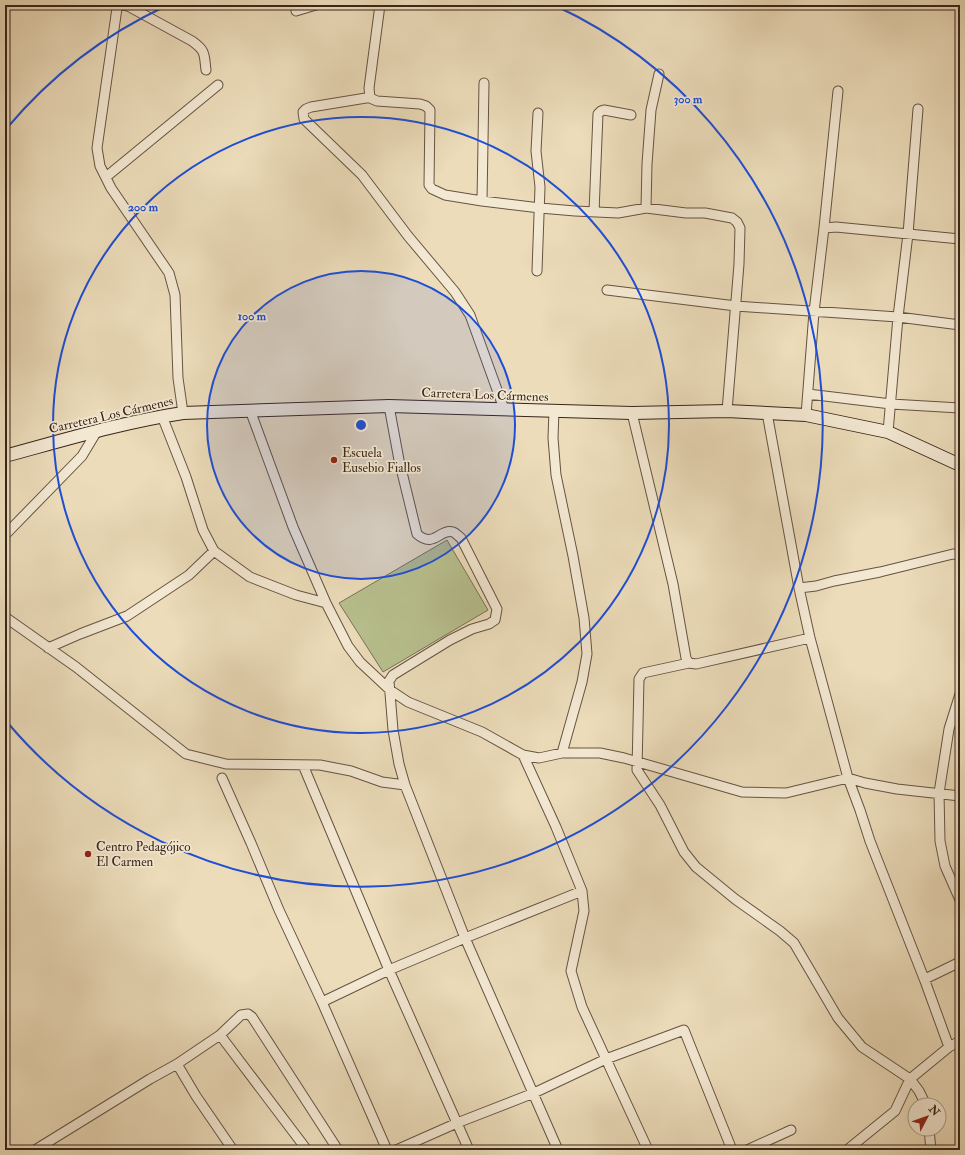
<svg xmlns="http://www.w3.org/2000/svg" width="965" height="1155" viewBox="0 0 965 1155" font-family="'IM FELL Double Pica',serif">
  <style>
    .pitch { fill: #b8c08f; stroke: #787255 }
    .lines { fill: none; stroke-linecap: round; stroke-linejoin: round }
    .minor-casing { stroke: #665343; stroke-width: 11 }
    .secondary-casing { stroke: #39251b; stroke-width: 14 }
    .minor { stroke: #f3e8d2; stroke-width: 9 }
    .secondary { stroke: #f3e8d2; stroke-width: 12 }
    .ring { fill: none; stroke: #1d4ed8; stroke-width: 2 }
    .poi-dot { fill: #8f2418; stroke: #f3e8d2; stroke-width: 1.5 }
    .labels { text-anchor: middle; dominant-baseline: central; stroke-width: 3.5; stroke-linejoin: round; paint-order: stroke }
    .street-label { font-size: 13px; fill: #39251b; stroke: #f3e8d2 }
    .poi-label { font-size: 13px; fill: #39251b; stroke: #f3e8d2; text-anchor: start }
    .centre { fill: #1d4ed8; stroke: #f3e8d2; stroke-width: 2 }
    .ring-label { font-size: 12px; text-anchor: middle; font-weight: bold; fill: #1d4ed8; stroke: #f3e8d2; stroke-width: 3.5; stroke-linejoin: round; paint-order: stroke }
  </style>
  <rect width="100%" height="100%" fill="#ecdcba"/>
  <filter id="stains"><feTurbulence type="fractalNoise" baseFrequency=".005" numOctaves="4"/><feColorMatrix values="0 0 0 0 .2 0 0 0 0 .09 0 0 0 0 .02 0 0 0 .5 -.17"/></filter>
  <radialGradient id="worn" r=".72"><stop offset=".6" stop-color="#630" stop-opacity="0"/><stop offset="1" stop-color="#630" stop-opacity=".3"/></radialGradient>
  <!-- pitch -->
  <path class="pitch" d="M447,540l41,70 -105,62 -44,-69z"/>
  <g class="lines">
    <!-- minor casing -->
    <g class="minor-casing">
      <path id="minor" d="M121,5l-4,3 -20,140 3,18 11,22 58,85 6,22 3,83 5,35
        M123,5l5,1 64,35c14,10 12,13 14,29
        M380,5l-11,83 1,10h-4l-55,9 -5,2 -3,3 1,7 58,56 46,61 47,56 15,23 34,94
        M296,11l20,-6
        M370,98l7,3 43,3 6,2 4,4 -1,75 3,4 13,6 37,6 58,7 35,3 43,2 28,-5 40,5h19l27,5 5,4 3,6 -1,36 -12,147
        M106,177l112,-92
        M482,201l2,-118
        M646,208l1,-44 4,-54 8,-36
        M594,212l4,-98 3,-3 3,-1 27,5
        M824,228l12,-1 124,12
        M537,271l3,-84 -4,-36 2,-38
        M607,290l129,16 162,11 62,8
        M808,394l83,10 69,4
        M389,406l10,54 18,74c17,15 23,-6 36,-2 3,1 5,4 8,6l36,71 -2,11 -6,4 -17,5 -22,11 -57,35 -4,6 4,49 6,34 6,21 60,153 93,212
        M250,410l43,117 33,76 22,43 12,16 30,28 18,12 74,30 41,23 16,3 23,-5h38l24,5 118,34 44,1 62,-15 17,5 32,6 63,7
        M554,411l-1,27 3,37 17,81 11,62 3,36 -5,28 -20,71
        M632,413l41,171 13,74 3,5
        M767,413l32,175 11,50 38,140 12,32 10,31 55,140 24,66
        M806,415l8,-103 10,-84 14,-137
        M162,416l24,61 17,53 11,21 36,26 46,18 30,8
        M888,432l10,-115 10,-83 10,-125
        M5,535l77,-79 15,-25
        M799,588l17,-2 18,-5 46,-9 73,-18 7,1
        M5,617l71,50 110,87 40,10 94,1 31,6 31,11 23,3
        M810,638l-114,26 -7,-1 -46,10 -4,6 -2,91 23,35 24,47 12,15 39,32 45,32 14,12 44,75 24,29 48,32 9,12 7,14
        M48,648l32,-14 47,-18 62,-41 25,-24
        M960,694l-11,35 -10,64 1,48 5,25 15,34
        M523,755l33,72 26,64 2,20 -13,60 11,36 66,143
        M303,765l86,205 80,180
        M222,778l29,65 28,67 43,92 65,148
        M925,981v-2l35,-17
        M322,1002l67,-32 76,-32 117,-47
        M220,1035l87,115
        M177,1064l19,32 37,54
        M929,1129l2,21
        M35,1150l115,-71 27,-15 43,-29 21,-20 7,-1 4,3 86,133
        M396,1150l61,-27 77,-30 72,-34 78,-29 48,120
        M747,1150l44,-20
        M847,1150l48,-39 15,-32 39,-32 11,-6"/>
    </g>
    <!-- secondary casing -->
    <g class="secondary-casing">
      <path id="secondary" d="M5,456c59,-16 118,-34 178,-43l206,-7 243,7 95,-2 79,4 82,17 72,33"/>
    </g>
    <!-- minor -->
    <use href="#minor" class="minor"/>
    <!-- secondary -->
    <use href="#secondary" class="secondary"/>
  </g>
  <!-- distance rings -->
  <circle cx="361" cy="425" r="154" fill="#1d4ed8" fill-opacity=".12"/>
  <g class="ring">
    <circle cx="361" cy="425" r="154"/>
    <circle cx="361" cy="425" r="308"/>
    <path d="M7 128A462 462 0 0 1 166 6M556 6A462 462 0 1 1 7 722"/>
  </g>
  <!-- markers -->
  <g class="poi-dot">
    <circle cx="334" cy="460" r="4"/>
    <circle cx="88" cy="854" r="4"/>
  </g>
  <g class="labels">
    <!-- street labels -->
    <g class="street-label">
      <text transform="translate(485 395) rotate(2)">Carretera Los Cármenes</text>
      <text transform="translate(111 415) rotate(-13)">Carretera Los Cármenes</text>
    </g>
    <!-- poi labels -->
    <g class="poi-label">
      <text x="342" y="453">Escuela<tspan x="342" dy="15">Eusebio Fiallos</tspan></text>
      <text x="96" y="847">Centro Pedagójico<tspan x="96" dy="15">El Carmen</tspan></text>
    </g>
  </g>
  <circle cx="361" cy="425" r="6" class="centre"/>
  <g class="ring-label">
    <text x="688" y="103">300 m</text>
    <text x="143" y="211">200 m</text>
    <text x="252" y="320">100 m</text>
  </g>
  <!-- margin -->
  <rect width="965" height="1155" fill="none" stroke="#ecdcba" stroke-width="20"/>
  <rect x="6" y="6" width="953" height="1143" fill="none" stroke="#39251b" stroke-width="2"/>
  <rect x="10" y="10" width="945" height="1135" fill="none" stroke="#39251b"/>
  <!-- north arrow -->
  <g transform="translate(927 1117) rotate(49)"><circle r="19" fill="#f3e8d2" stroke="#a99a89"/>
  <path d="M0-3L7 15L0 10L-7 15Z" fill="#8f2418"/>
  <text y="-6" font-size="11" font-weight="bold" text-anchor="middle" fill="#39251b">N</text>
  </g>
  <rect width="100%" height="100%" filter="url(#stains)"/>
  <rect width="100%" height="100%" fill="url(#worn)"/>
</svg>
